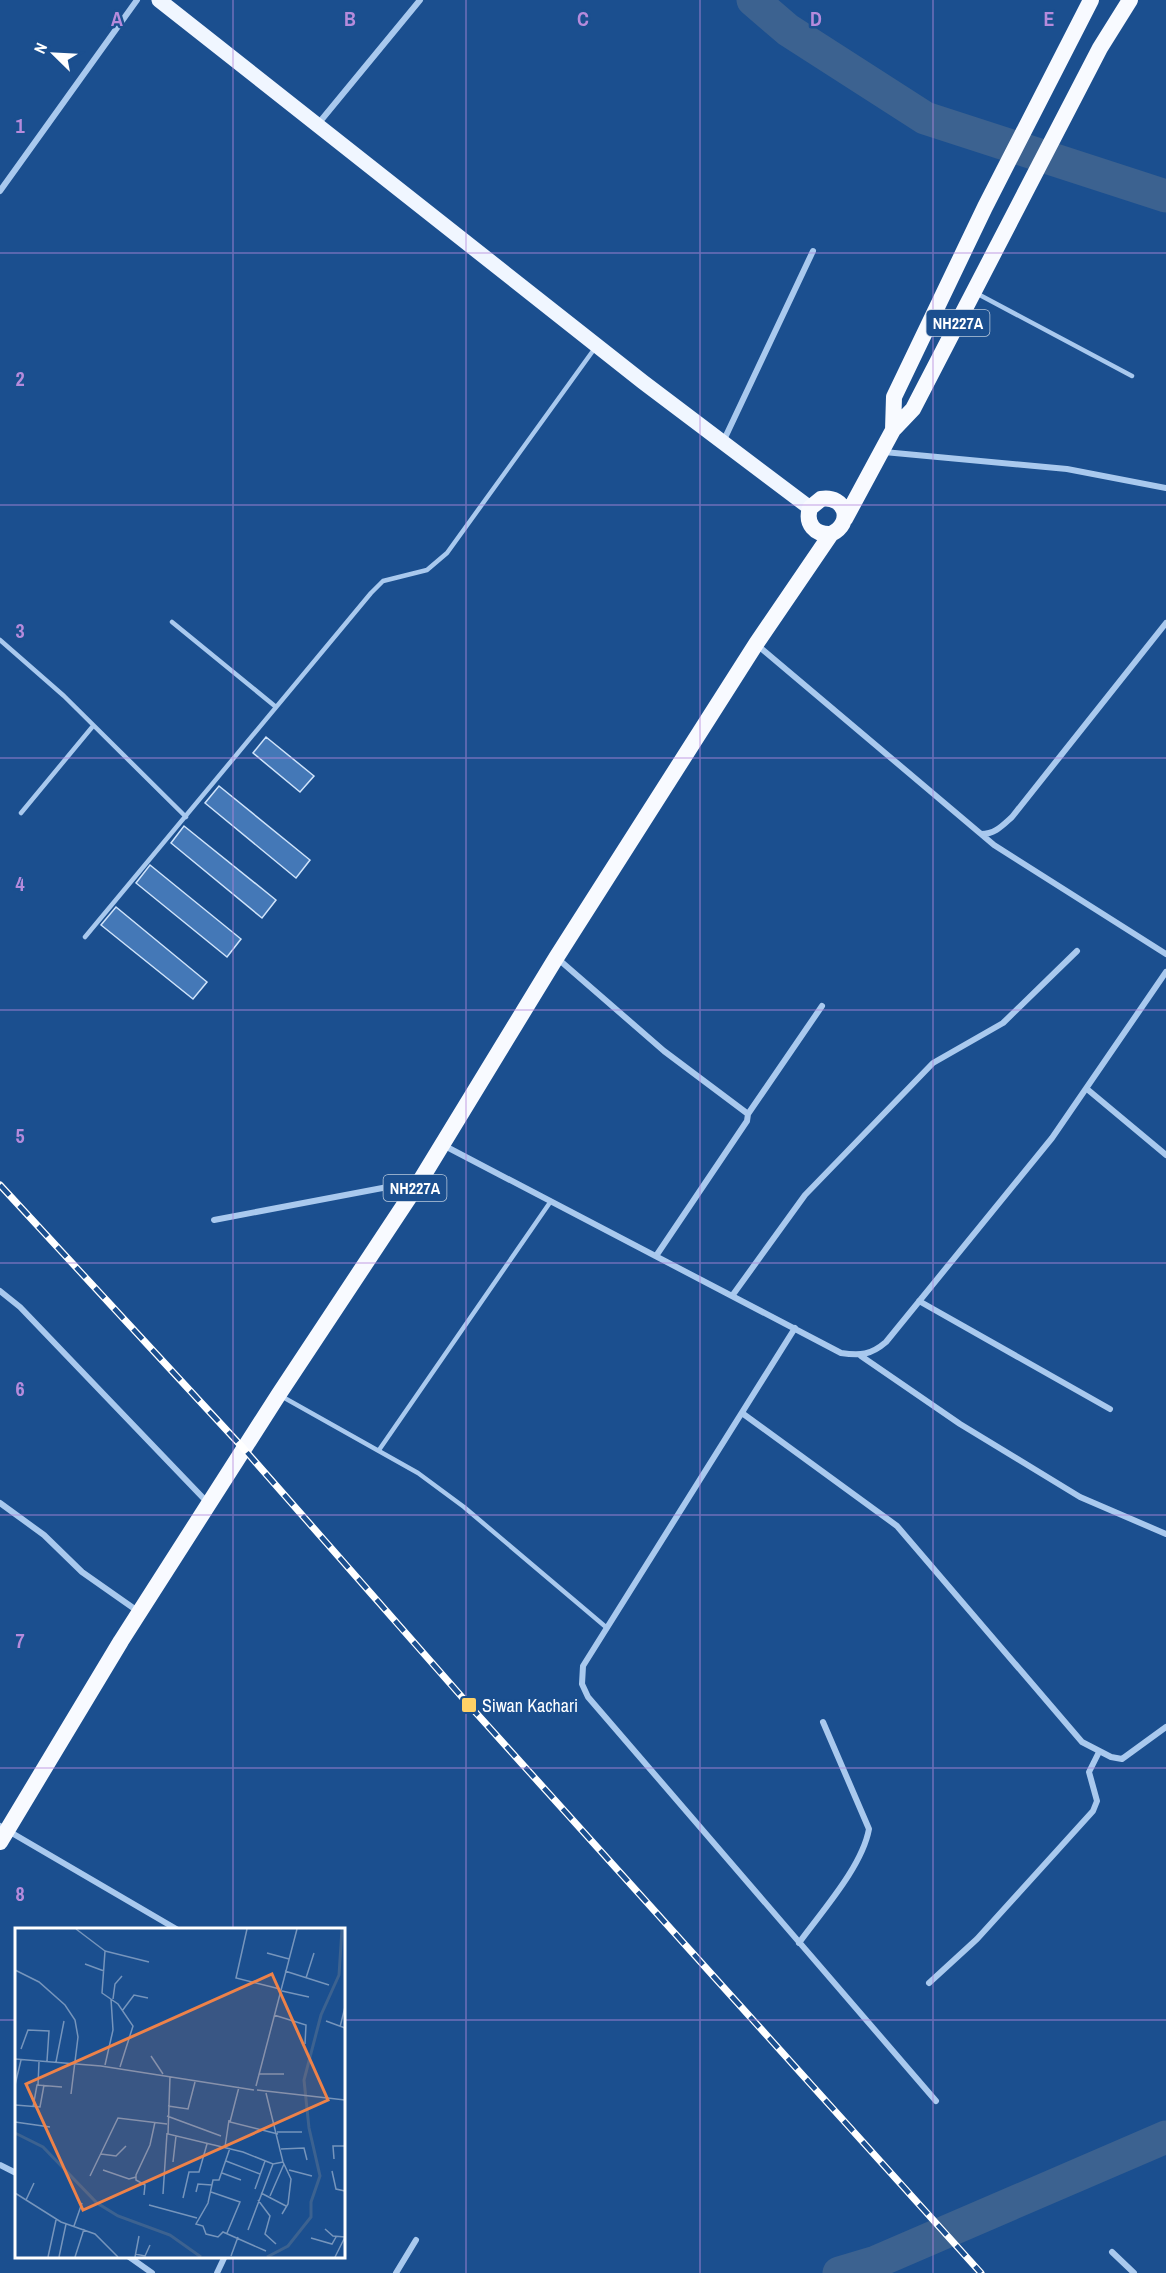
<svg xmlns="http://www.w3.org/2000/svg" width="1166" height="2273" viewBox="0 0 1166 2273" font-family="'Archivo Narrow',sans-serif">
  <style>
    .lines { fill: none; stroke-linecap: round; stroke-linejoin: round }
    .river { stroke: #3c6290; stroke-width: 33 }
    .building { fill: #4478b7; stroke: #cfe3fa; stroke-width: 1.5 }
    .service { stroke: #a9c9ee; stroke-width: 4.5 }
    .minor { stroke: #a9c9ee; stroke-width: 6 }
    .primary { stroke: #f0f6ff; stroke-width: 15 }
    .trunk { stroke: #f8faff; stroke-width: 16 }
    .rail-casing { stroke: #fff; stroke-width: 7 }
    .rail { stroke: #1b4f8f; stroke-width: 4.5; stroke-dasharray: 14; stroke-linecap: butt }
    .grid { fill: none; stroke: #b68bdc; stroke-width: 1.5; stroke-opacity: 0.55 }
    .poi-dot { fill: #ffd166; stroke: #1b4f8f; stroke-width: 2 }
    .labels { text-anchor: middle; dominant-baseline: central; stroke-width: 5; stroke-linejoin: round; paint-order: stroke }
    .shield { fill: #1b4f8f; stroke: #bbcadd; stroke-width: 1.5 }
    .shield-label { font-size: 16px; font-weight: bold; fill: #fff }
    .poi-label { font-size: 18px; fill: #fff; stroke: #1b4f8f; text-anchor: start }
    .inset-river { fill: none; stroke: #3c6290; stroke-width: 3 }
    .inset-road { fill: none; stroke: #7695bc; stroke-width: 1.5 }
    .view { fill: #ee8249; fill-opacity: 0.15; stroke: #ee8249; stroke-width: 3 }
    .inset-edge { fill: none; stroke: #fff; stroke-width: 3 }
    .grid-label { font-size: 20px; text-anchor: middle; font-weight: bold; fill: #b68bdc; stroke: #1b4f8f; stroke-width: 5; stroke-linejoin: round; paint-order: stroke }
  </style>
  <rect width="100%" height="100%" fill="#1b4f8f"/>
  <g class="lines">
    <!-- river -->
    <path class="river" d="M753,0l35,30 137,88 241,78
      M839,2273l37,-11 290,-125"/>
  </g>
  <!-- building -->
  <path class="building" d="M266,737l48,39 -14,16 -47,-39z
    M219,786l91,74 -14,18 -91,-75z
    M184,826l92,74 -14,18 -91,-75z
    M150,865l91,74 -14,18 -91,-74z
    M116,907l91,75 -14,17 -92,-74z"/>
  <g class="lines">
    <!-- service -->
    <path class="service" d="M976,293l156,83
      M172,622l104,85
      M0,640l64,56 122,121
      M21,813l72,-87
      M85,937l286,-344 12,-12 44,-11 20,-17 148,-205
      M281,1396l137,77 46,34 143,121
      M379,1450l172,-249"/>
    <!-- minor -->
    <path class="minor" d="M318,124l102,-124
      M0,191l137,-191
      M723,442l90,-191
      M884,452l183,17 99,19
      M756,644l225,190c14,0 21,-8 31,-17l154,-194
      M981,834l13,11 172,109
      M557,958l107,93 84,63 -1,7 -91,135
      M1087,1089l79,66
      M748,1114l74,-108
      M443,1145l398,208c19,3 30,2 45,-11l166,-204 114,-166
      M214,1220l200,-38
      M0,1291l20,16 188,196
      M732,1296l73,-101 128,-132 70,-40 74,-72
      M919,1301l191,108
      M795,1328l-212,338 -1,18 6,13 348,404
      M861,1356l99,68 120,73 86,37
      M742,1413l155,113 185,216 29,15 11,2 44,-32
      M0,1503l44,32 38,37 57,40
      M0,1826l178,104
      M799,1943c23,-32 63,-76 70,-114l-46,-107
      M929,1983l48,-44 116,-128 4,-10 -8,-29 10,-20
      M0,2165l16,8
      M1112,2252l22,21
      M128,2256l24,17
      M217,2273l8,-17
      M396,2273l20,-33"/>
    <!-- primary -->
    <path class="primary" d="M159,0l484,382 167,126"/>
    <!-- trunk -->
    <path class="trunk" d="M893,430l1,-33 91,-190 106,-207
      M845,519l48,-89 20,-21 187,-361 30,-48
      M0,1842l121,-201 158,-247 141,-213 136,-223 200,-314 75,-110c23,-11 15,-39 -10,-35l-11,9c-5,16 5,27 21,26"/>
    <!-- rail casing -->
    <g class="rail-casing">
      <path id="rail" d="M0,1185l244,264 225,256 512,568"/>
    </g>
    <!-- rail -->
    <use href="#rail" class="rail"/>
  </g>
  <!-- grid -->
  <path class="grid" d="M233,0v1930M466,0v2273M700,0v2273M933,0v2273M0,253h1166M0,505h1166M0,758h1166M0,1010h1166M0,1263h1166M0,1515h1166M0,1768h1166M0,2020h16M344,2020h822M233,2256v17"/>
  <!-- markers -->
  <rect class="poi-dot" x="461" y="1697" width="16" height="16" rx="3"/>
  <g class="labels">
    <!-- shield labels -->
    <g class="shield">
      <rect x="926.5" y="310" width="63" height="26" rx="4.5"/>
      <rect x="383.5" y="1175" width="63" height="26" rx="4.5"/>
    </g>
    <g class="shield-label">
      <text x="958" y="323">NH227A</text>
      <text x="415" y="1188">NH227A</text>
    </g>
    <!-- poi labels -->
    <g class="poi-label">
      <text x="482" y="1705">Siwan Kachari</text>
    </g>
  </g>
  <!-- overview -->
  <g transform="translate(15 1928)">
    <rect width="330" height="330" fill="#1b4f8f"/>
    <path class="inset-river" d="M0,205l28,14 54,56 21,13 52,19 31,22M252,329l21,-11 23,-29v-15l9,-26 -11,-48 -5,-48 17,-65 18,-40 3,-46"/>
    <path class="inset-road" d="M61,1l29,22 -3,42 16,11 15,22 -13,41M232,1l-11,49 44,11M90,23l44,11M252,25l22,6M70,36l19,7M0,42l24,12 26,23 10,15 3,17 -7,57M270,43l44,14M291,50l8,-25M267,63l27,6M98,71l2,-15 7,-8M107,83l12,-16 14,3M259,87l32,10 -1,19M311,93l19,7M325,99l5,-20M6,121l7,-19 21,1 -2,30M136,128l12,18M0,131l86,7 153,24M41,134l8,-41M90,137l8,-35 -2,-31M244,146h25M155,149l-2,57 75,18 30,12 10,-2M0,157l6,-25M23,157l1,-23M241,158l41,-157M224,159l-9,35 48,12M242,162l88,10M251,165l17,69 8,17 -3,25 -6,10M0,177l25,2 4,-22M153,178l20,3 7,-27M18,179l4,-22 25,2M152,188l54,20M0,194l35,5M262,204h25M210,219l4,-27M215,220l-11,32h-6l-5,23 -12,21 7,2 3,8 12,3 5,-5 43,19M266,221l23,-1 3,12M86,226l15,2 10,-10M319,231l-1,-13h12M211,233l34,13M158,234l3,-26M88,242l26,9 7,-2M274,242l23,6M317,243l4,18 9,2M207,245l19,7M75,248l28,-58 49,6M240,261l10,-28M181,264l2,-8 14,1M196,264l29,10 -13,31M0,265l46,29 34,12 23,23M246,265l25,13M148,266l4,-61M129,267l1,-10 -9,-5v-5l14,-30 5,-23M255,268l14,-32M168,270l6,-26h10l8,-28M11,272l8,-17M243,272l12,16 -5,18 11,10M134,277l48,13M59,298l8,-23M310,301l8,7 12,1M233,302l25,-66M296,310l21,6 4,-7M120,326l10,2 5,-11M216,328l7,-19M33,329l8,-37M44,329l7,-33M60,329l9,-28M120,329l4,-21M320,329l10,-20"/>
    <path class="view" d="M257,46l56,126 -245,110 -57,-126z"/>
    <rect width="330" height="330" class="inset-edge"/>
  </g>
  <g class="grid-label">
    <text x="117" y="26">A</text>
    <text x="350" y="26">B</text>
    <text x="583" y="26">C</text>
    <text x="816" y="26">D</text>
    <text x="1049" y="26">E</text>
    <text x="20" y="133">1</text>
    <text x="20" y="386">2</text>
    <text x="20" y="638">3</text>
    <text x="20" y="891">4</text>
    <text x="20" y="1143">5</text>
    <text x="20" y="1396">6</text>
    <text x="20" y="1648">7</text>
    <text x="20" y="1901">8</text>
  </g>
  <!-- north arrow -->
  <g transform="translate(54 54) rotate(294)" stroke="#1b4f8f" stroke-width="4.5" paint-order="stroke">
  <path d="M0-4.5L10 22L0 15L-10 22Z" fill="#ffffff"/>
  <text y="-9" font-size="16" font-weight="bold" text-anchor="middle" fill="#ffffff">N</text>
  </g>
</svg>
